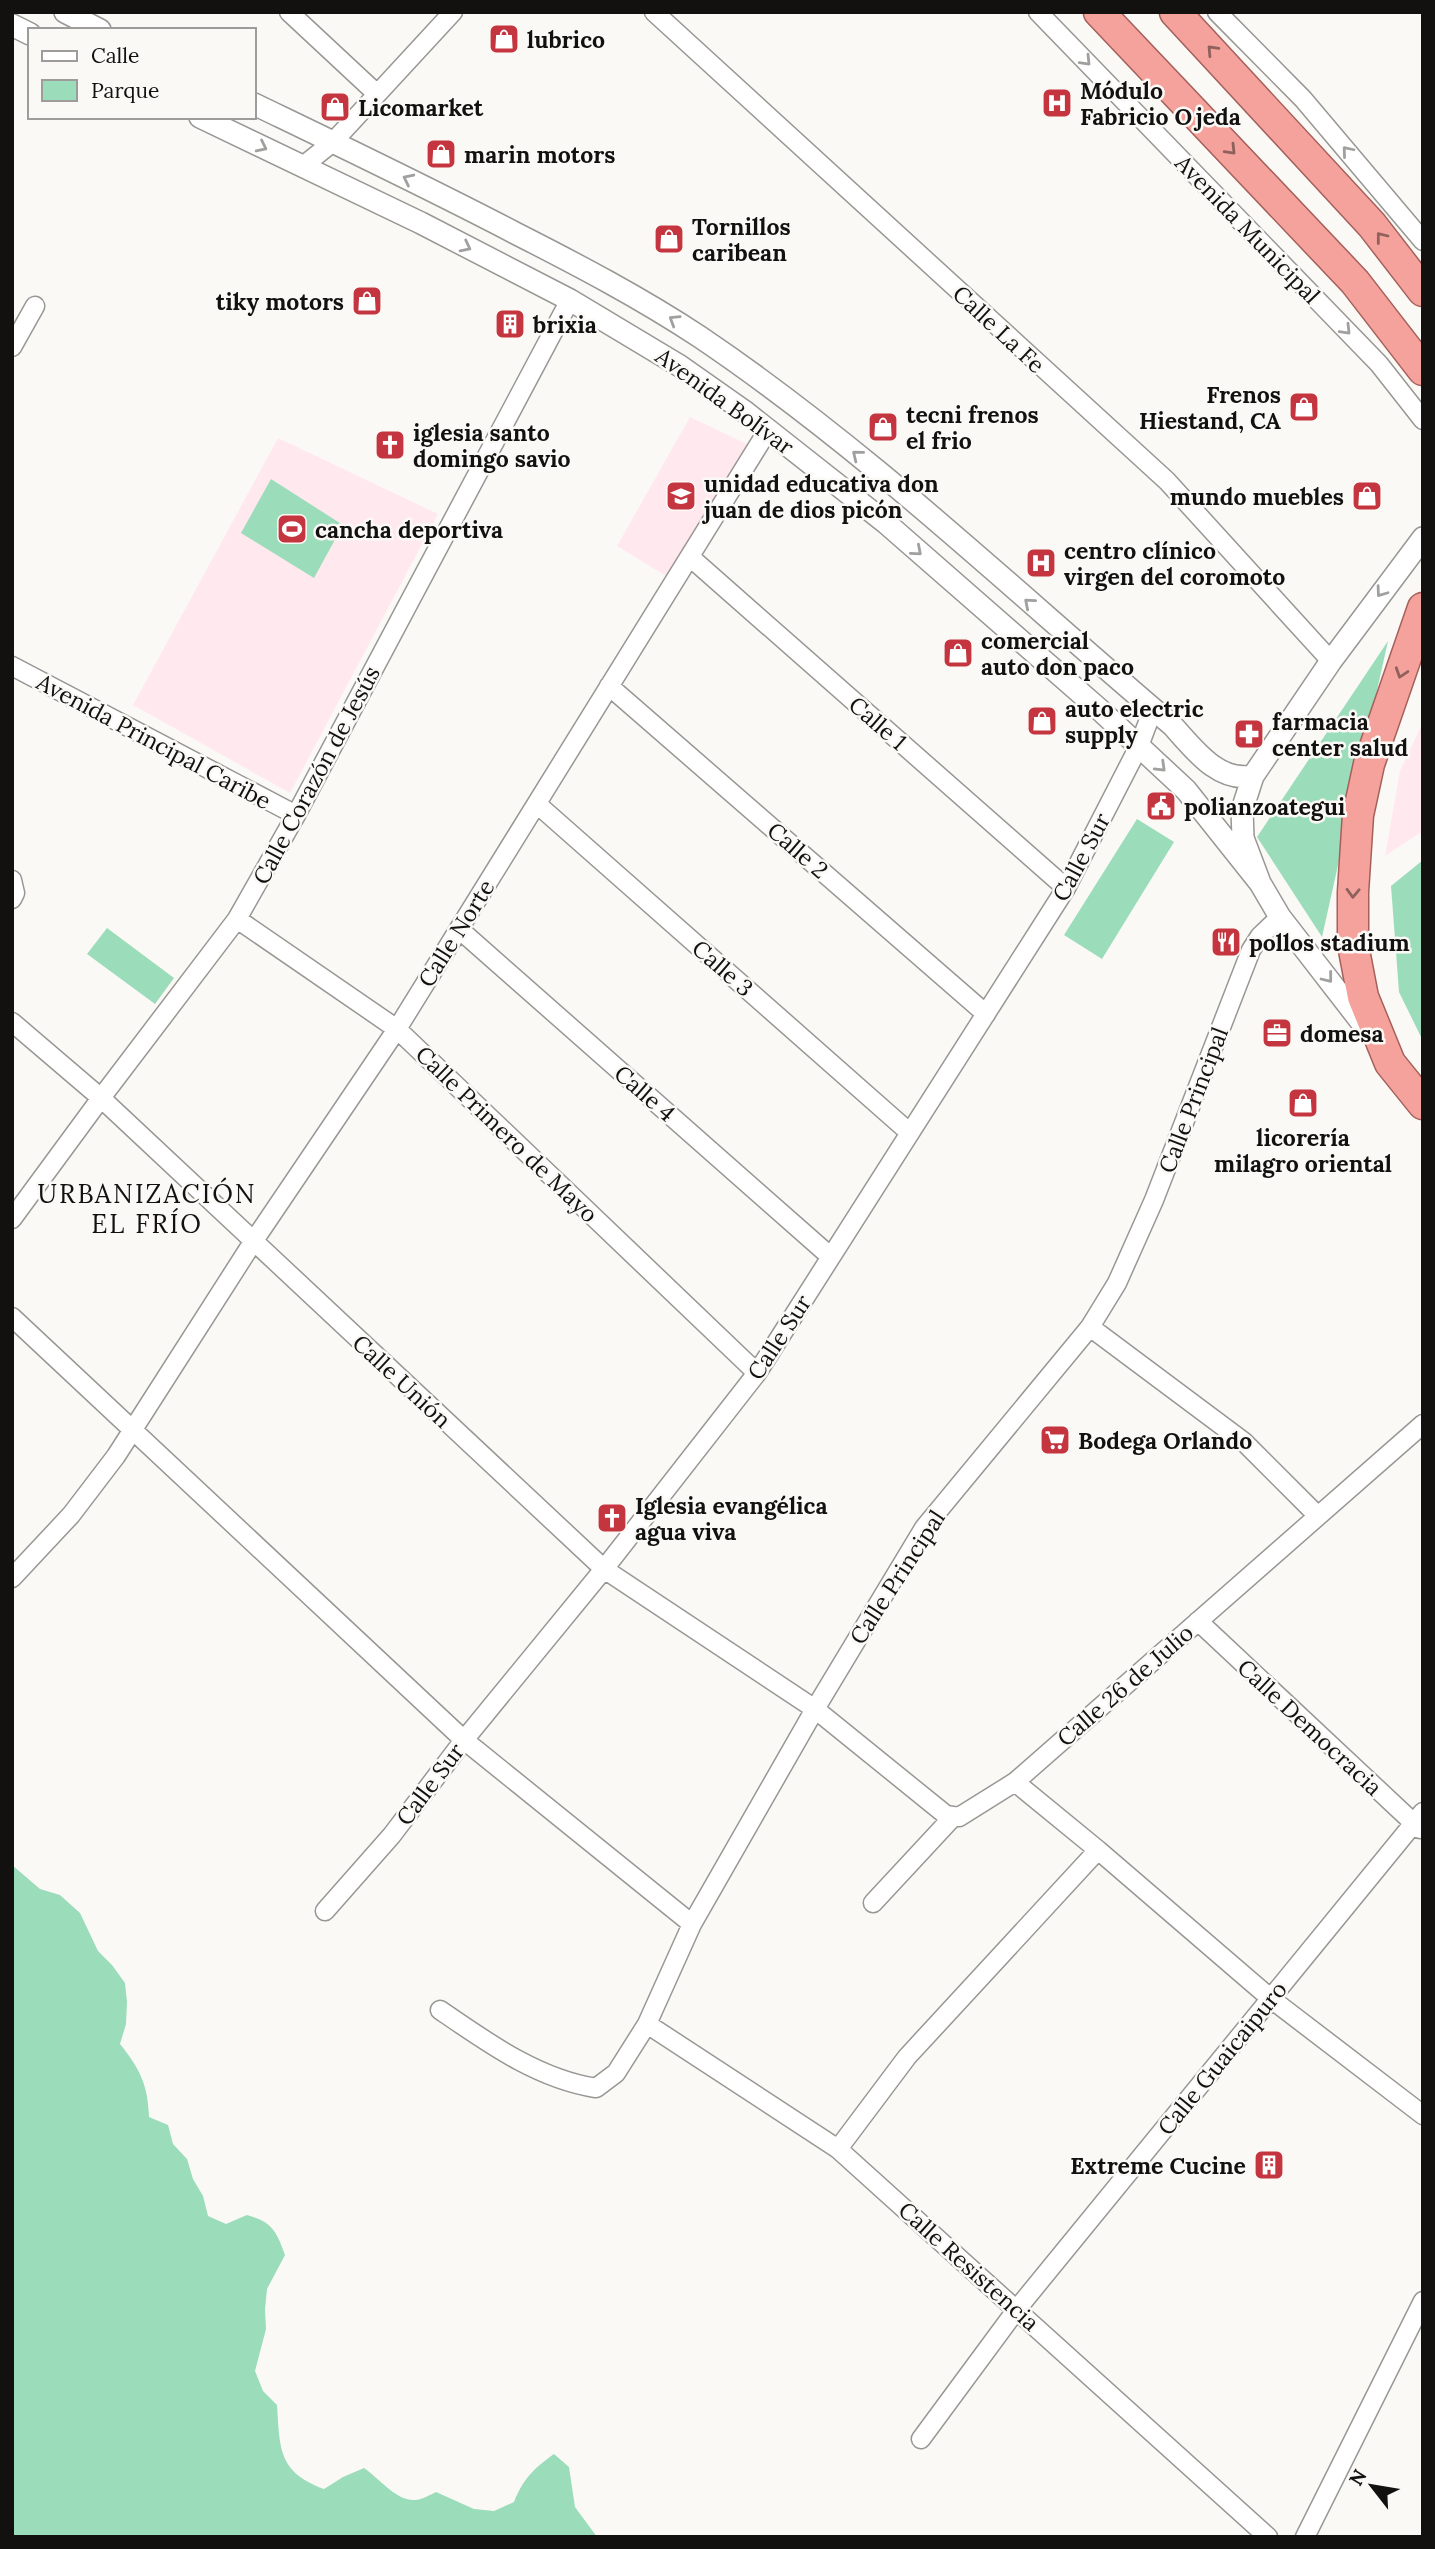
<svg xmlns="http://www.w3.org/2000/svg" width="1435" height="2549" viewBox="0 0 1435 2549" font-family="Lora,serif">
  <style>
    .industrial { fill: #ffe9ee }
    .green { fill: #9bdcba }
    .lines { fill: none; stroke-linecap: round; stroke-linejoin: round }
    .minor-casing { stroke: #989794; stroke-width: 21 }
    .tertiary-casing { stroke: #989794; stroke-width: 24 }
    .trunk-casing { stroke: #a4605b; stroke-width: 33 }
    .minor { stroke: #fff; stroke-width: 18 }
    .tertiary { stroke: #fff; stroke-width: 21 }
    .trunk { stroke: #f6a29c; stroke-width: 30 }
    .oneway { stroke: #8f615d }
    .oneway2 { stroke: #a0a09f }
    .labels { text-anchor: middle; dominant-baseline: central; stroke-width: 5; stroke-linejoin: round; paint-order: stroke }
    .poi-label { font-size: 23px; font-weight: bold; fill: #121110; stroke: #fbf9f6; text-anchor: start }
    .street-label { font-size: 23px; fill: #121110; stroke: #fbf9f6 }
    .quarter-label { font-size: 26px; letter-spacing: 2px; fill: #121110; stroke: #fbf9f6 }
  </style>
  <rect width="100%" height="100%" fill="#fbf9f6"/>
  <!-- industrial -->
  <path class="industrial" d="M690,417l59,28 -83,131 -49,-30z
    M278,438l160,76 -148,279 -157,-88z
    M1423,722v109l-38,25 15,-85z"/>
  <!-- green -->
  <path class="green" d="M271,479l72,46 -29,53 -73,-45z
    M1388,641l-66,296 -65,-100z
    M1137,819l37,23 -72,117 -38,-24z
    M1423,860v181l-24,-49 -8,-106z
    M107,928l67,50 -19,26 -68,-50z
    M12,1865l28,24 20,6 20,18 18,38 14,14 13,18 2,19 -1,22 -6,20c20,25 28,41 29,73l19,8 5,19 14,15 6,20 10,17 5,20 18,8 21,-9c25,7 29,15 38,40l-18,34 -2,20 1,20 -11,42 8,20 14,14c3,44 1,67 47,84l19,-12 21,-9c15,10 32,33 51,32 6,0 15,-5 21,-8l38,17 20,2 20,-9c9,-23 20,-34 40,-48l15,13 6,40 22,30h-585z"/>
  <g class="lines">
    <!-- minor casing -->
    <g class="minor-casing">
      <path id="minor" d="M289,12l88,82
        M654,12l513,469 164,180
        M1038,12l341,352 44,56
        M1217,12l86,87 120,142
        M303,166l30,-24 120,-130
        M12,347l23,-41
        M690,557l376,331
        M12,666l284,149
        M609,686l377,328
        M537,804l373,329
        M12,880l3,13 -3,6
        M237,919l160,110 360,344
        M459,929l372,328
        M12,1022l89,76 503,471 211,140 131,106 13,2 56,-35 408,-358
        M12,1219l89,-121 136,-179 59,-104 274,-515
        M12,1317l452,423 228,184
        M1090,1327l154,115 74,74
        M12,1578l59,-63 45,-59 137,-214 144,-213 371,-599
        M1198,1621l222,208
        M1015,1782l83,68 172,148 153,117
        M873,1903l79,-85
        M325,1911l67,-76 72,-95 140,-171 153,-196 309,-485 73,-142 14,-37
        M440,2010c48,33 98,69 156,78l20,-15 31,-49 45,-100 123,-215 109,-181 166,-201 27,-44 37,-83 97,-250 9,-14 20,-19
        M647,2024l191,125 430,388
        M838,2149l69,-92 191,-207
        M921,2439l96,-130 406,-497
        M1305,2537l118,-236"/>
    </g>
    <!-- tertiary casing -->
    <g class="tertiary-casing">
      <path id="tertiary" d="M65,12l35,18
        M12,25l18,9
        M254,104c87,42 175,84 261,129 63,32 126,65 185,104 169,114 317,257 472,388 21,23 46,58 81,51
        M200,117l221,106 149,77 110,66 64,45 142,112 214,187 86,80 74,93
        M1369,1032l-89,-115 -20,-34 -17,-45 -1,-28 11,-34 78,-115 92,-123"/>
    </g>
    <!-- trunk casing -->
    <g class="trunk-casing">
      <path id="trunk" d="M1099,12l256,270 68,88
        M1175,12l197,213 51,66
        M1423,608l-54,156 -11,51 -5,77v53l10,52 27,66 33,41"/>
    </g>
    <!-- minor -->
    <use href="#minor" class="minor"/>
    <!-- tertiary -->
    <use href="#tertiary" class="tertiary"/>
    <!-- trunk -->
    <use href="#trunk" class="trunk"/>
  </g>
  <!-- one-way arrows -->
  <defs><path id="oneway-chevron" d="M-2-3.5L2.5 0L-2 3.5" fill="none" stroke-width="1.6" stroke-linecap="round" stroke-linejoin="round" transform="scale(1.75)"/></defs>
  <g class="oneway">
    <use href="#oneway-chevron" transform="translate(1212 50) rotate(-133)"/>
    <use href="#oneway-chevron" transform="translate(1231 150) rotate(46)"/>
    <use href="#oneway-chevron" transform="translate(1381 237) rotate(-128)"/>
    <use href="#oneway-chevron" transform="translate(1401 673) rotate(108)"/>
    <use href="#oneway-chevron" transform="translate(1353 893) rotate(92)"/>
  </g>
  <g class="oneway2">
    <use href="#oneway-chevron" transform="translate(1086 61) rotate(46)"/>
    <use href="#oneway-chevron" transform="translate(262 147) rotate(26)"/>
    <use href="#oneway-chevron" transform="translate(1347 151) rotate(-130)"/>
    <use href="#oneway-chevron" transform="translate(408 179) rotate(-154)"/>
    <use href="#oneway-chevron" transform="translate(466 247) rotate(27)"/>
    <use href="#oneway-chevron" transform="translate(674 320) rotate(-148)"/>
    <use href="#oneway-chevron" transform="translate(1346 330) rotate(46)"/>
    <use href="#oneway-chevron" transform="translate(857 455) rotate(-141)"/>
    <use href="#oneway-chevron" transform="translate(917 551) rotate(41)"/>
    <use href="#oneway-chevron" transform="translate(1381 592) rotate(126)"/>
    <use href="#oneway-chevron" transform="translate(1029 603) rotate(-139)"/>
    <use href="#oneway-chevron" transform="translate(1161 767) rotate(44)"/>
    <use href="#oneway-chevron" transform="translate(1328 978) rotate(52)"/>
  </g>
  <!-- icons -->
  <defs>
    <g id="shop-square" transform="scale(1.575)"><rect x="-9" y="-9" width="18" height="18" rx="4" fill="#c5353f" stroke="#fbf9f6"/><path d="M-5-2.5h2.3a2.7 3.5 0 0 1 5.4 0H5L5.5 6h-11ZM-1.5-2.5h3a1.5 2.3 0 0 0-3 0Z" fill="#fff"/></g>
    <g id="hospital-square" transform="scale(1.575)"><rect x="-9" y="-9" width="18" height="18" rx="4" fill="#c5353f" stroke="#fbf9f6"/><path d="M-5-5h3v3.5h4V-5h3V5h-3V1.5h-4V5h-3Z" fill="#fff"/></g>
    <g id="building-square" transform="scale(1.575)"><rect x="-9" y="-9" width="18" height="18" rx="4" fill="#c5353f" stroke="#fbf9f6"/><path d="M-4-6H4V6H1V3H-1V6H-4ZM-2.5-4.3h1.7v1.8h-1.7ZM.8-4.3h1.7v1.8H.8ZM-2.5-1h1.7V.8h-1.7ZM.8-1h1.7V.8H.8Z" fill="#fff"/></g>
    <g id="church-square" transform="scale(1.575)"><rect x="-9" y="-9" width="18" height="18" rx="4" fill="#c5353f" stroke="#fbf9f6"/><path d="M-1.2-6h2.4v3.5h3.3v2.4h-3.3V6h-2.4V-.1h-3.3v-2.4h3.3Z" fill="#fff"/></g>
    <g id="school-square" transform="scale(1.575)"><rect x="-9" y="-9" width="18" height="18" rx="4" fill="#c5353f" stroke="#fbf9f6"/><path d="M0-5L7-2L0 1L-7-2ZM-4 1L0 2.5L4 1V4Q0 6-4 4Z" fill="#fff"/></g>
    <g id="stadium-square" transform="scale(1.575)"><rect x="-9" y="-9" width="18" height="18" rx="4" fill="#c5353f" stroke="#fbf9f6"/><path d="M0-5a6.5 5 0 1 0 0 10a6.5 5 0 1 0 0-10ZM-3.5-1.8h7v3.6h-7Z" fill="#fff"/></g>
    <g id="pharmacy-square" transform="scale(1.575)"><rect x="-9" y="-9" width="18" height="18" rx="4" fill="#c5353f" stroke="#fbf9f6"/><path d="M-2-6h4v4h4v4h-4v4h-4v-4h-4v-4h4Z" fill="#fff"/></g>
    <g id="civic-square" transform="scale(1.575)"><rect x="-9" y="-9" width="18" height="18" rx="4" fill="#c5353f" stroke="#fbf9f6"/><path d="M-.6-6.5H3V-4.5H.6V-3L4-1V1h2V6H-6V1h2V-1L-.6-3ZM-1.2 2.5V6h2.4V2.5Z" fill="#fff"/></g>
    <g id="restaurant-square" transform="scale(1.575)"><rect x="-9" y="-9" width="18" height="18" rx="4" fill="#c5353f" stroke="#fbf9f6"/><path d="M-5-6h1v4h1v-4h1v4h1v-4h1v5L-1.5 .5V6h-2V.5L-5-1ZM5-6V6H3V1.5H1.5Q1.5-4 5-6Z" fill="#fff"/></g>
    <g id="office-square" transform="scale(1.575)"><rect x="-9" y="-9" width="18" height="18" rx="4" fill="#c5353f" stroke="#fbf9f6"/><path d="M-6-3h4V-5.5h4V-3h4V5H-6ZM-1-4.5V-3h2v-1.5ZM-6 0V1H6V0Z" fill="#fff"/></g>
    <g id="supermarket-square" transform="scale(1.575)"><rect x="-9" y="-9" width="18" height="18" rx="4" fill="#c5353f" stroke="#fbf9f6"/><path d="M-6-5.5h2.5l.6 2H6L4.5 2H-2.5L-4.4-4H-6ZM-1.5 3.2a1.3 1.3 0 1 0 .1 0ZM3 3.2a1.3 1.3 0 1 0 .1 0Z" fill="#fff"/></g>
  </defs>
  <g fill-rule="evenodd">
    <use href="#shop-square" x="504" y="39"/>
    <use href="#hospital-square" x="1057" y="103"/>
    <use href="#shop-square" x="335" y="107"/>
    <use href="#shop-square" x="441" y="154"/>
    <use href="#shop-square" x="669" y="239"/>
    <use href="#shop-square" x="367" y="301"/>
    <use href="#building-square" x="510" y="324"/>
    <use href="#shop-square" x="1304" y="407"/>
    <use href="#shop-square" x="883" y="427"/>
    <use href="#church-square" x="390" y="445"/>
    <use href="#school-square" x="681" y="496"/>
    <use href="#shop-square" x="1367" y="496"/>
    <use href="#stadium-square" x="292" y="529"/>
    <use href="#hospital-square" x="1041" y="563"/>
    <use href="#shop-square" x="958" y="653"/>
    <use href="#shop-square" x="1042" y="721"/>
    <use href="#pharmacy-square" x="1249" y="734"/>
    <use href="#civic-square" x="1161" y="806"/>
    <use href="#restaurant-square" x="1226" y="942"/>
    <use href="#office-square" x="1277" y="1033"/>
    <use href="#shop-square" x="1303" y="1103"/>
    <use href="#supermarket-square" x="1055" y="1440"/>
    <use href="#church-square" x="612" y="1518"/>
    <use href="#building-square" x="1269" y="2165"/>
  </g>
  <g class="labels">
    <!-- poi labels -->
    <g class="poi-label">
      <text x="527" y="39">lubrico</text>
      <text x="1080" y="90">Módulo<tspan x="1080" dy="26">Fabricio Ojeda</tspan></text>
      <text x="358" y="107">Licomarket</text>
      <text x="464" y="154">marin motors</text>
      <text x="692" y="226">Tornillos<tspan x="692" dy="26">caribean</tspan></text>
      <text x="344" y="301" text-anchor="end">tiky motors</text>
      <text x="533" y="324">brixia</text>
      <text x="1281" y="394" text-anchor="end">Frenos<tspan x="1281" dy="26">Hiestand, CA</tspan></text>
      <text x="906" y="414">tecni frenos<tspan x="906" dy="26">el frio</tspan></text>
      <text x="413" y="432">iglesia santo<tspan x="413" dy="26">domingo savio</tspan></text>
      <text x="704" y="483">unidad educativa don<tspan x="704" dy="26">juan de dios picón</tspan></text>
      <text x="1344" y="496" text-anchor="end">mundo muebles</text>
      <text x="315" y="529">cancha deportiva</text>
      <text x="1064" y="550">centro clínico<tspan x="1064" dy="26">virgen del coromoto</tspan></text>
      <text x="981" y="640">comercial<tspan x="981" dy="26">auto don paco</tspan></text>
      <text x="1065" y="708">auto electric<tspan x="1065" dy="26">supply</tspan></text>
      <text x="1272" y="721">farmacia<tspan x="1272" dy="26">center salud</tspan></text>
      <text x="1184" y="806">polianzoategui</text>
      <text x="1249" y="942">pollos stadium</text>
      <text x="1300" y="1033">domesa</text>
      <text x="1303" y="1137" text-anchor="middle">licorería<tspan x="1303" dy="26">milagro oriental</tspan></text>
      <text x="1078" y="1440">Bodega Orlando</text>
      <text x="635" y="1505">Iglesia evangélica<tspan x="635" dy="26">agua viva</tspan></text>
      <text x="1246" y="2165" text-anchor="end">Extreme Cucine</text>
    </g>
    <!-- street labels -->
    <g class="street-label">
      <text transform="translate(1248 229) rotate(46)">Avenida Municipal</text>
      <text transform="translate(999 329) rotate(43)">Calle La Fe</text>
      <text transform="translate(725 401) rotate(36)">Avenida Bolívar</text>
      <text transform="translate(878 723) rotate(41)">Calle 1</text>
      <text transform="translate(154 741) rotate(28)">Avenida Principal Caribe</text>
      <text transform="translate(316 775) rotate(-62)">Calle Corazón de Jesús</text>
      <text transform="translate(798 850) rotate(41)">Calle 2</text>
      <text transform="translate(1081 857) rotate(-62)">Calle Sur</text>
      <text transform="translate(456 933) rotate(-58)">Calle Norte</text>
      <text transform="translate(723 968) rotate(41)">Calle 3</text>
      <text transform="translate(645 1093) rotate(41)">Calle 4</text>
      <text transform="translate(1193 1100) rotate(-69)">Calle Principal</text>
      <text transform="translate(507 1134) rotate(44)">Calle Primero de Mayo</text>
      <text transform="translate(779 1337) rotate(-57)">Calle Sur</text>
      <text transform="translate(402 1381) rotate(43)">Calle Unión</text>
      <text transform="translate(897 1577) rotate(-57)">Calle Principal</text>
      <text transform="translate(1125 1685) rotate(-41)">Calle 26 de Julio</text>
      <text transform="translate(1310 1727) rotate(43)">Calle Democracia</text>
      <text transform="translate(430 1784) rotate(-53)">Calle Sur</text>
      <text transform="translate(1222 2058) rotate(-51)">Calle Guaicaipuro</text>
      <text transform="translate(969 2266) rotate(42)">Calle Resistencia</text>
    </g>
    <!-- quarter labels -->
    <g class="quarter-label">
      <text x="147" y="1193">URBANIZACIÓN<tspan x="147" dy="30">EL FRÍO</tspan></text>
    </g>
  </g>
  <!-- border -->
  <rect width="1435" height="2549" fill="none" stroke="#121110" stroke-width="28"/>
  <!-- legend -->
  <rect x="28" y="28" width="228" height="91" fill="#fbf9f6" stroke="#9e9c9a" stroke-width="2"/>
  <rect x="42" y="51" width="35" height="10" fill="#ffffff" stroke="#9e9c9a" stroke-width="2"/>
  <text x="91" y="63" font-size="21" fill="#121110">Calle</text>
  <rect x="42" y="80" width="35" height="21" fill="#9bdcba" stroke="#9e9c9a" stroke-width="2"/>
  <text x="91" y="98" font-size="21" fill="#121110">Parque</text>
  <!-- north arrow -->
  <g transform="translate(1372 2486) rotate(301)" stroke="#fbf9f6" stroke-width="5" paint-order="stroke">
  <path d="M0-5L12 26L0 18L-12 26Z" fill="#121110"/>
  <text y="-10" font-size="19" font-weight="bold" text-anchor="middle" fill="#121110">N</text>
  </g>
</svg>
